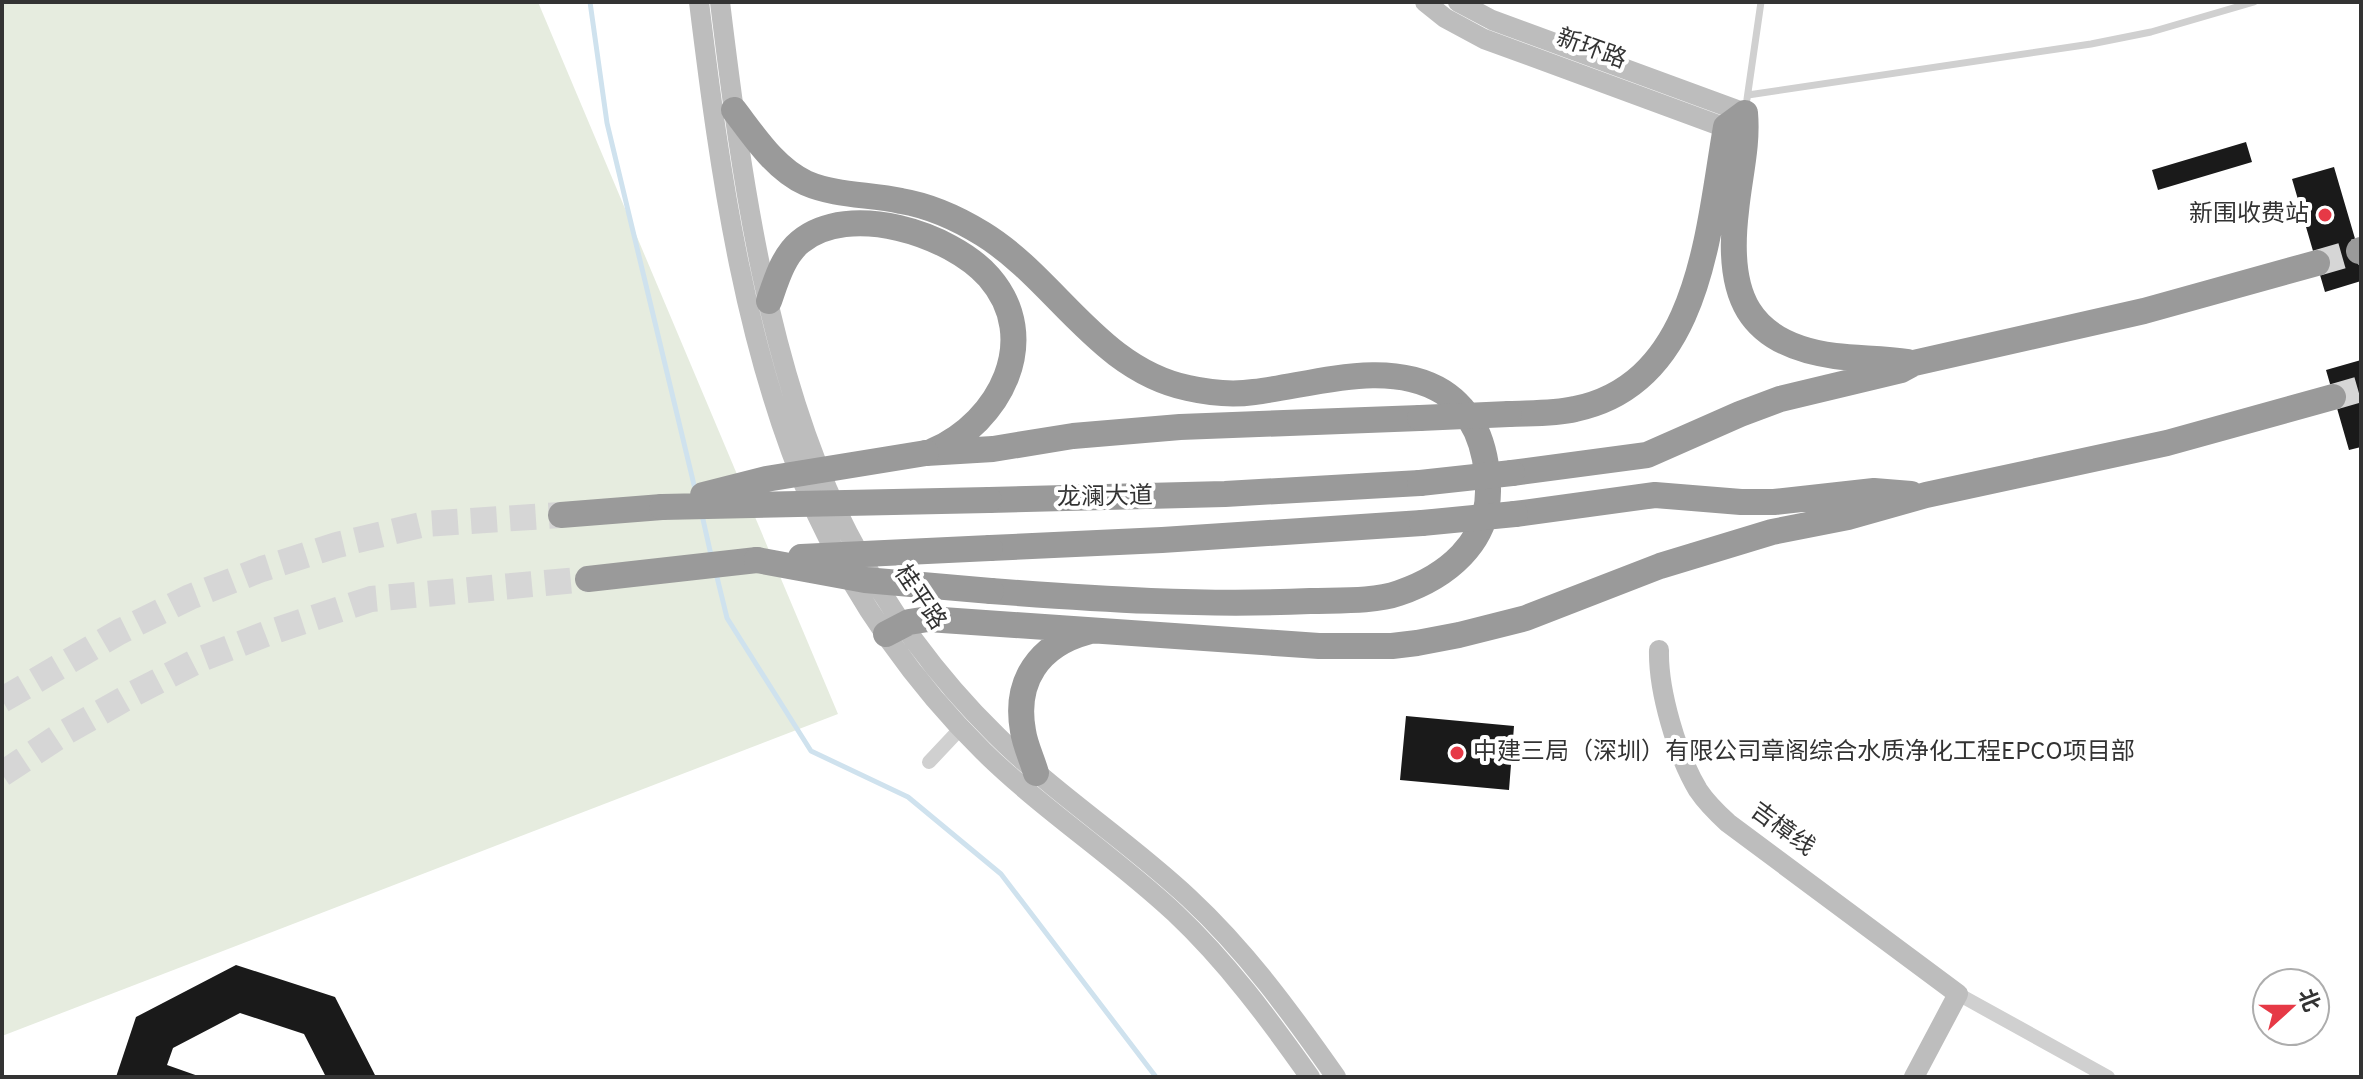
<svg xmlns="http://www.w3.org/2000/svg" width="2363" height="1079" viewBox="0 0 2363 1079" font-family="Overpass,'Noto Sans SC',sans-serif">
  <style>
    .green { fill: #e6ecdf }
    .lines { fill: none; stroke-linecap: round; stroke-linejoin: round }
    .stream { stroke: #cfe2ee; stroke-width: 5 }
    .building { fill: #1a1a1a }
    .highway-tunnel { stroke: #d6d6d6; stroke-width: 26; stroke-dasharray: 26 13; stroke-linecap: butt }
    .lane { stroke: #d0d0d0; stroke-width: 7 }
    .street { stroke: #d0d0d0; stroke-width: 14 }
    .secondary { stroke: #bdbdbd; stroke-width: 20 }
    .highway { stroke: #9a9a9a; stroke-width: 26 }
    .highway-bridge { stroke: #9a9a9a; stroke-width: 26 }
    .poi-dot { fill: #e63946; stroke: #fff; stroke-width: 3 }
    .labels { text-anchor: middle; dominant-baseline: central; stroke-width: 8; stroke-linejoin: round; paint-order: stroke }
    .street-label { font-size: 24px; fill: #333; stroke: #fff }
    .poi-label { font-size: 24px; fill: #333; stroke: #fff; text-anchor: end }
  </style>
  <rect width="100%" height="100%" fill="#fff"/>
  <!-- green -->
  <path class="green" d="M2,2h536l300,712 -836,322z"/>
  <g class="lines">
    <!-- stream -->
    <path class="stream" d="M590,2l17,121 88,366
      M702,515l9,40
      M716,573l11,45 84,133 97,46 93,77 155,203"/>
  </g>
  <!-- building -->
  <path class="building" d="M2246,142l6,20 -94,28 -6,-20z
    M2334,167l27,92v22l-36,11 -33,-113z
    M2361,360v87l-12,3 -23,-80z
    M1406,716l108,10 -5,64 -109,-10z
    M236,965l99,32 41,80h-50l-22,-43 -64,-21 -67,35 -6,17 34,12h-85l20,-60z"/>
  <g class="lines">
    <!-- highway-tunnel -->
    <path class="highway-tunnel" d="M2317,263l42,-12
      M2333,397l28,-8
      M2,700l117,-68 71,-35 72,-28 75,-24 88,-21 136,-9
      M2,774l62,-41 71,-40 66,-34 70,-27 100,-33 217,-20"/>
    <!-- lane -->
    <path class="lane" d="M1748,95l343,-51 60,-12 103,-30
      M1747,99l14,-97"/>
    <!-- street -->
    <path class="street" d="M929,762l32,-34
      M1958,994l150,83"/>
    <!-- secondary -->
    <path class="secondary" d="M699,2c21,171 46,355 118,513 40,87 98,169 166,236 60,59 131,105 192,162 52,49 94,106 135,164
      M720,2c21,173 48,375 128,531 38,74 89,144 148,202 60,60 131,105 193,163 57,53 102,115 147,179
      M1425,2l20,16 39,21 253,93
      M1458,2l34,18 253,93
      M1659,650c-1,41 18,105 39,140 8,12 19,23 30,33l230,171 -44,83"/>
    <!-- highway -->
    <path class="highway" d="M734,110c20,26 41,59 72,73 30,13 64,11 95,18 30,5 56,17 82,33 73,45 115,135 205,154 22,5 44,7 66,4 59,-7 134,-34 189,0 34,22 44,59 45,97 1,54 -42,88 -89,104 -25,9 -62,7 -89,8 -106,5 -213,-2 -319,-10
      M1745,113c3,33 -6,65 -9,98 -10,83 10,133 99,145 24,3 49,2 73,6
      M2359,251l2,-1
      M769,301c7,-20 14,-45 31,-59 49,-41 151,-8 189,35 54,62 11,145 -56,174
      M1509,414c22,-1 45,0 66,-5 126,-26 133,-180 151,-282l19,-14
      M926,453l67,-4 80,-13 107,-9 240,-9
      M1512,473l135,-18 93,-41 40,-15 121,-29 13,-7 230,-52 173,-48
      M989,500l236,-6 195,-11
      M1515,514l140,-19 86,7h33l100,-11 37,3
      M561,515l101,-8
      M990,548l172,-8 260,-17
      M588,579l169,-19
      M886,634l23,-12 19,-3 391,27h73l25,-3 42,-8 67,-17 134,-52 112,-34 76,-15 78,-22 241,-52 166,-46
      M1036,773c-4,-14 -11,-28 -13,-42 -9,-50 16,-86 64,-99"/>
    <!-- highway-bridge -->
    <path class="highway-bridge" d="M1420,418l89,-4
      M1420,483l92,-10
      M703,495l63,-16 160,-26
      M662,507l327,-7
      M1422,523l93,-9
      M801,557l189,-9
      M757,560l108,20 126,11"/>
  </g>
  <!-- markers -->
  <g class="poi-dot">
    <circle cx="2325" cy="215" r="8"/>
    <circle cx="1457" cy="753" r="8"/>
  </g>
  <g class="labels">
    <!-- street labels -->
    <g class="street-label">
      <text transform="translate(1591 50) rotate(20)">新环路</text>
      <text transform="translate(1105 498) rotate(-1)">龙澜大道</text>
      <text transform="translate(919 598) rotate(56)">桂平路</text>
      <text transform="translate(1782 830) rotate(36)">吉樟线</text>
    </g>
    <!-- poi labels -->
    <g class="poi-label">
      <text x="2309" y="215">新围收费站</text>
      <text x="1473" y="753" text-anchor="start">中建三局（深圳）有限公司章阁综合水质净化工程EPCO项目部</text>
    </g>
  </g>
  <!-- border -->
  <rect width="2363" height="1079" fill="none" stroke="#333333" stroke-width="8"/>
  <!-- north arrow -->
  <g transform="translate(2291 1007) rotate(69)"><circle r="38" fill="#ffffff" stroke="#adadad" stroke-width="2"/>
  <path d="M0-6L14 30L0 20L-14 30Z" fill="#e63946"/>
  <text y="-12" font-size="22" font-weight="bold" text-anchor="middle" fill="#333333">北</text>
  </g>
</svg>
